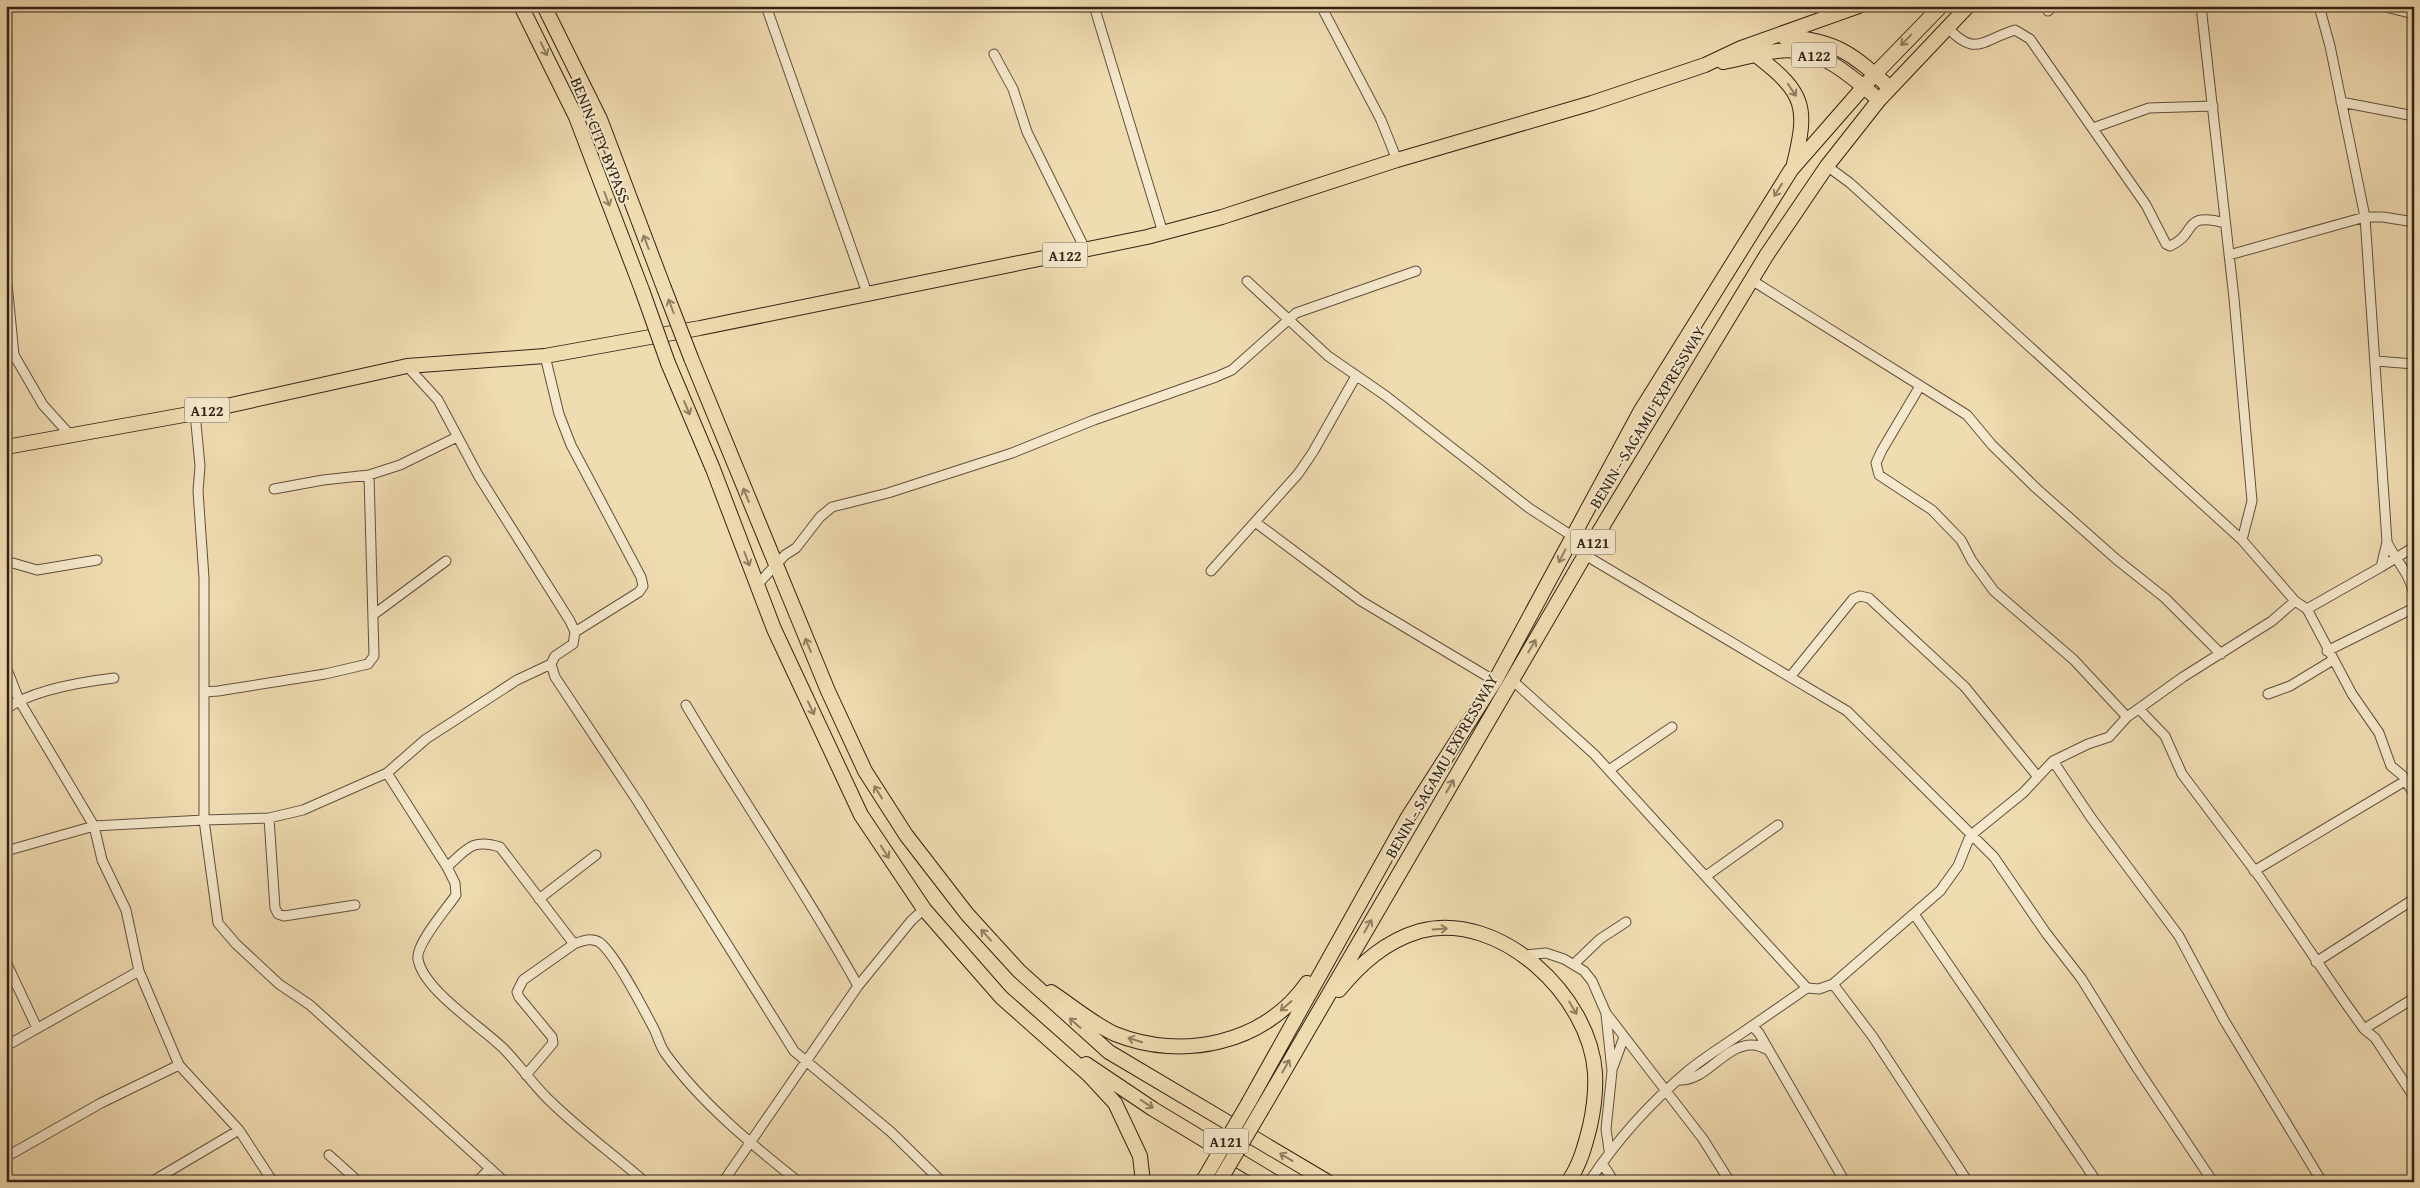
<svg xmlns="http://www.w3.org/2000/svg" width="2420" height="1188" viewBox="0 0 2420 1188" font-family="'Gentium Book Plus',serif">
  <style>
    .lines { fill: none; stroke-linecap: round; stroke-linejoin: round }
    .minor-casing { stroke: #61503d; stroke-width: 11 }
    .highway-casing { stroke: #312216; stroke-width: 16 }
    .minor { stroke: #f5e8cc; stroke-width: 9 }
    .highway { stroke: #f0dcb1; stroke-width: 14 }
    .highway-bridge-casing { stroke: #312216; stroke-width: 16; stroke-linecap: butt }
    .highway-bridge { stroke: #f0dcb1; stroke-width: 14 }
    .oneway { stroke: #907f64 }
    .labels { text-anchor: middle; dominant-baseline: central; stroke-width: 4; stroke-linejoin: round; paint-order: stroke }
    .shield { fill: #f5e8cc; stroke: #6c5d4d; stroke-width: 1 }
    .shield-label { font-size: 15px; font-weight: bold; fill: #312216 }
    .street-label { font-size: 16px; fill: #312216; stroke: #f5e8cc }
  </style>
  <rect width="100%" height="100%" fill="#f0dcb1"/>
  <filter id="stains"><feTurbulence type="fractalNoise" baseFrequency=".004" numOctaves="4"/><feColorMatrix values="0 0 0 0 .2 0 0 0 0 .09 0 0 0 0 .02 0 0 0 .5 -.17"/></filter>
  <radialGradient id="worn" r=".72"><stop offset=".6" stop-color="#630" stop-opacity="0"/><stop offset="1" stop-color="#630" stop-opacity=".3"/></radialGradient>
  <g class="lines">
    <!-- minor casing -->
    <g class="minor-casing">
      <path id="minor" d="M766,6l101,287
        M1094,6l69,227
        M1321,6l60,114 16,40
        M1820,6l10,12
        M2201,6l33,292 18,203 -10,39
        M2381,6l33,8
        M2048,11l5,-5
        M1947,27c29,31 35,13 68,3l15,9 116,166 20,39 4,2c28,-12 11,-35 55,-23
        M994,54l19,35 14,43 59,119
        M2341,102l73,14
        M2093,128l56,-20 64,-2
        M1827,166l23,17 392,357 53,61 12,8 45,85 27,39 12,33 11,9 12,19
        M2229,255l136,-38h18l31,5
        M6,273l8,82 29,50 28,31
        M1247,281l81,75 58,40 143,112 43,28
        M1753,281l214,134 25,30 44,43 80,71 49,39 56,56
        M545,356l14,58 12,31 70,132 2,9 -4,6 -64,40
        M2376,361l38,3
        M407,366l31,34 40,75 92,146 5,11 -2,12 -18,12 -4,8 -34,16 -91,59 -39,34 -84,37 -34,8 -65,2 14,103 18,21 43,40 31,21 195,177
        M1920,386l-38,64 -6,13 3,12 53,35 29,30 11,21 22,30 80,69 53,57
        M274,489l49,-9 46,-5 31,-10 57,-28
        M1255,522l106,79 134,80
        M2387,542c10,21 21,28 27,52
        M1585,555l262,156 147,146 52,76 35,45 56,90 76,114
        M6,561l31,9 60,-10
        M2381,567l33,-20
        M1211,571l87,-97 15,-22 43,-76
        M757,585l28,-30 11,-7 24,-31 12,-10 56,-14 124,-40 82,-33 122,-43 16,-7 64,-57 120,-42
        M2307,609l74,-42 6,-25 -22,-325 -35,-171 -11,-40
        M373,615l73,-54
        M2327,651l87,-43
        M551,664l4,13 83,125 156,249 97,81 51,50
        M6,667l13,33 75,126 8,34 24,50 13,61 40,94 60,65 34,52
        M1790,677l63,-78 7,-3 9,2 96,89 73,90
        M1512,680l82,74 213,234
        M204,692l14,-1 107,-17 43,-10 6,-8 -5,-181
        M2268,694l22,-8 43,-26
        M686,705c56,95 119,185 172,281
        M6,709c26,-19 75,-27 108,-31
        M2140,710l25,26 17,38 79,105 83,122 20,28 11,9 39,59
        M2053,761l39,58 87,117 45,84 98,162
        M1609,770l63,-43
        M387,773l60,94 8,16 1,12c-9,13 -41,50 -38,64 5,31 64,68 86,90 15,15 27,33 43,49 30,30 66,56 98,84
        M269,818l6,90 3,6 6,2 71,-11
        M6,851l88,-25 110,-6v-242l-6,-87 2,-25 -5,-53
        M447,867c20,-18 25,-29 53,-20l74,97c8,-3 17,-7 25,-2 16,11 45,68 55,87 4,8 6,17 11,24 35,49 87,92 134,129
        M2254,871l151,-90 9,-3
        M1706,876l72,-51
        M539,899l57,-44
        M1914,914l183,268
        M1524,955l22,-2 18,6 20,12 8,10 14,32 97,126 27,43
        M6,962l31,66
        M2316,962l98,-63
        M1574,964l26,-25 26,-17
        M1833,984l40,53 95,145
        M1606,1014l6,57 -6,58 3,21
        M1752,1026l55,-38 12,1 14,-5 107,-93 18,-25 12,-30 53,-43 30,-32 35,-17 21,-7 18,-20 56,-40 89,-56 23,-20
        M2364,1029l50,-31
        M6,1046l133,-75
        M1613,1067l11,-30
        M526,1075l27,-32 -1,-6 -33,-40 -2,-5 6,-12 51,-36
        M1679,1080c29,1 45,-36 74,-35 5,0 11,3 15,5
        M329,1155l30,27
        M6,1157l95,-54 78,-38
        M1602,1163l12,19
        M151,1182l88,-52
        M477,1182l13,-14
        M723,1182l135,-196 53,-65 13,-12
        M1589,1182c27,-41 62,-80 100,-112 20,-16 42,-29 63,-44l7,7 86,149"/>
    </g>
    <!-- highway casing -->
    <g class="highway-casing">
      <path id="highway" d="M521,6l55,111 66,173
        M544,6l56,113 64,169
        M1784,37c51,2 70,18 106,51
        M1757,56c48,37 51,51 37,108
        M1723,62c18,-3 36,-9 54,-11 41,-6 73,24 102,49
        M691,358l137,333 37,80 41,64 61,79 52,57 90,81 219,130
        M668,363l45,106 61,160 87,186 63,94 77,88 88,78 26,28 25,53 3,26
        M6,447l189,-34 212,-47 138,-10 155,-28 447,-91 75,-20 175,-57 195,-57 113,-38 36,-17 118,-42
        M1339,990c22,-27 47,-49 81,-59 80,-21 170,65 175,142 1,18 -1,35 -5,53 -5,20 -10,39 -22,56
        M1051,992c20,13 42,32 64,42 67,27 149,10 192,-51
        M1086,1064l67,45 121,73
        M1249,1102l159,-285 87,-136 145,-269 151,-242 84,-96 66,-68
        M1262,1109l323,-554 181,-299 61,-90 52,-66 89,-94"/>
    </g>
    <!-- minor -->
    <use href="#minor" class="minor"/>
    <!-- highway -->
    <use href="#highway" class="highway"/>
    <!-- highway-bridge casing -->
    <g class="highway-bridge-casing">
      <path id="highway-bridge" d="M664,288l27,70
        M642,290l26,73
        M1204,1179l45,-77
        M1219,1182l43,-73"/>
    </g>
    <!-- highway-bridge -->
    <use href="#highway-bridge" class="highway-bridge"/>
  </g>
  <!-- one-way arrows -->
  <defs><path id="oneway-shaft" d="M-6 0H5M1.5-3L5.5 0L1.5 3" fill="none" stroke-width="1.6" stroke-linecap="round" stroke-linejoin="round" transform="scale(1.25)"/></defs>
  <g class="oneway">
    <use href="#oneway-shaft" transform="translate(1906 40) rotate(134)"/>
    <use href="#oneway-shaft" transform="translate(544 49) rotate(65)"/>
    <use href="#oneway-shaft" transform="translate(1792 90) rotate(56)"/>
    <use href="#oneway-shaft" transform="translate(1778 190) rotate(122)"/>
    <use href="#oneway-shaft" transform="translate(607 199) rotate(69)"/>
    <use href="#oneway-shaft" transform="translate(646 242) rotate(-111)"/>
    <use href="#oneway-shaft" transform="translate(671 306) rotate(-111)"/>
    <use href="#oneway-shaft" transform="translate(687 408) rotate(67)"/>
    <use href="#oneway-shaft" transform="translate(746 495) rotate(-112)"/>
    <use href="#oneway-shaft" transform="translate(1562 556) rotate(118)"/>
    <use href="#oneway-shaft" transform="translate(747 559) rotate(69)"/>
    <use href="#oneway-shaft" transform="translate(808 645) rotate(-113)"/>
    <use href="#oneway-shaft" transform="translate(1532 646) rotate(-59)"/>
    <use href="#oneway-shaft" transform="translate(811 708) rotate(65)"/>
    <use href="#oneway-shaft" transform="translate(1450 786) rotate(-60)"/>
    <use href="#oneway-shaft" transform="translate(878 792) rotate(-122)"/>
    <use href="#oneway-shaft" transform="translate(885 852) rotate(57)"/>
    <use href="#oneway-shaft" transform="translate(1368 926) rotate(-60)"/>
    <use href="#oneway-shaft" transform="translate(1440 929) rotate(-4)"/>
    <use href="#oneway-shaft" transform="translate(986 935) rotate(-132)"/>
    <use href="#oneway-shaft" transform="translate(1286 1006) rotate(139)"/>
    <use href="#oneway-shaft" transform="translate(1573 1008) rotate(59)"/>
    <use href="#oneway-shaft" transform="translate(1075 1023) rotate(-139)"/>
    <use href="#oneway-shaft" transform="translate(1135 1040) rotate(-162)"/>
    <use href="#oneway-shaft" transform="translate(1286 1066) rotate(-60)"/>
    <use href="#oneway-shaft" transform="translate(1147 1104) rotate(34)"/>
    <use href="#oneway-shaft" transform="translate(1286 1157) rotate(-149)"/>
  </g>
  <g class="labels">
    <!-- shield labels -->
    <g class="shield">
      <rect x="1791.5" y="42.5" width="45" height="25" rx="4"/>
      <rect x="1042.5" y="242.5" width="45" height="25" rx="4"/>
      <rect x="184.5" y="397.5" width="45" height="25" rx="4"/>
      <rect x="1570.5" y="529.5" width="45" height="25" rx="4"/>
      <rect x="1203.5" y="1128.5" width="45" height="25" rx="4"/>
    </g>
    <g class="shield-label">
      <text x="1814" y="55">A122</text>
      <text x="1065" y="255">A122</text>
      <text x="207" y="410">A122</text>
      <text x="1593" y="542">A121</text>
      <text x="1226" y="1141">A121</text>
    </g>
    <!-- street labels -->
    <g class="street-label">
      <text transform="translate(601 140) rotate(68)">BENIN CITY BYPASS</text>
      <text transform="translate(1647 417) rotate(-59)">BENIN - SAGAMU EXPRESSWAY</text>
      <text transform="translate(1441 766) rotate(-60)">BENIN - SAGAMU EXPRESSWAY</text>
    </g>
  </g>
  <!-- margin -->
  <rect width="2420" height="1188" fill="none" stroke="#f0dcb1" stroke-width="25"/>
  <rect x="8" y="8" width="2405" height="1173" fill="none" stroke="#312216" stroke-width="2.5"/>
  <rect x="12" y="12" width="2395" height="1163" fill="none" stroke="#312216"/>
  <rect width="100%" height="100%" filter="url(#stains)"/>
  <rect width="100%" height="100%" fill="url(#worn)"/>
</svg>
